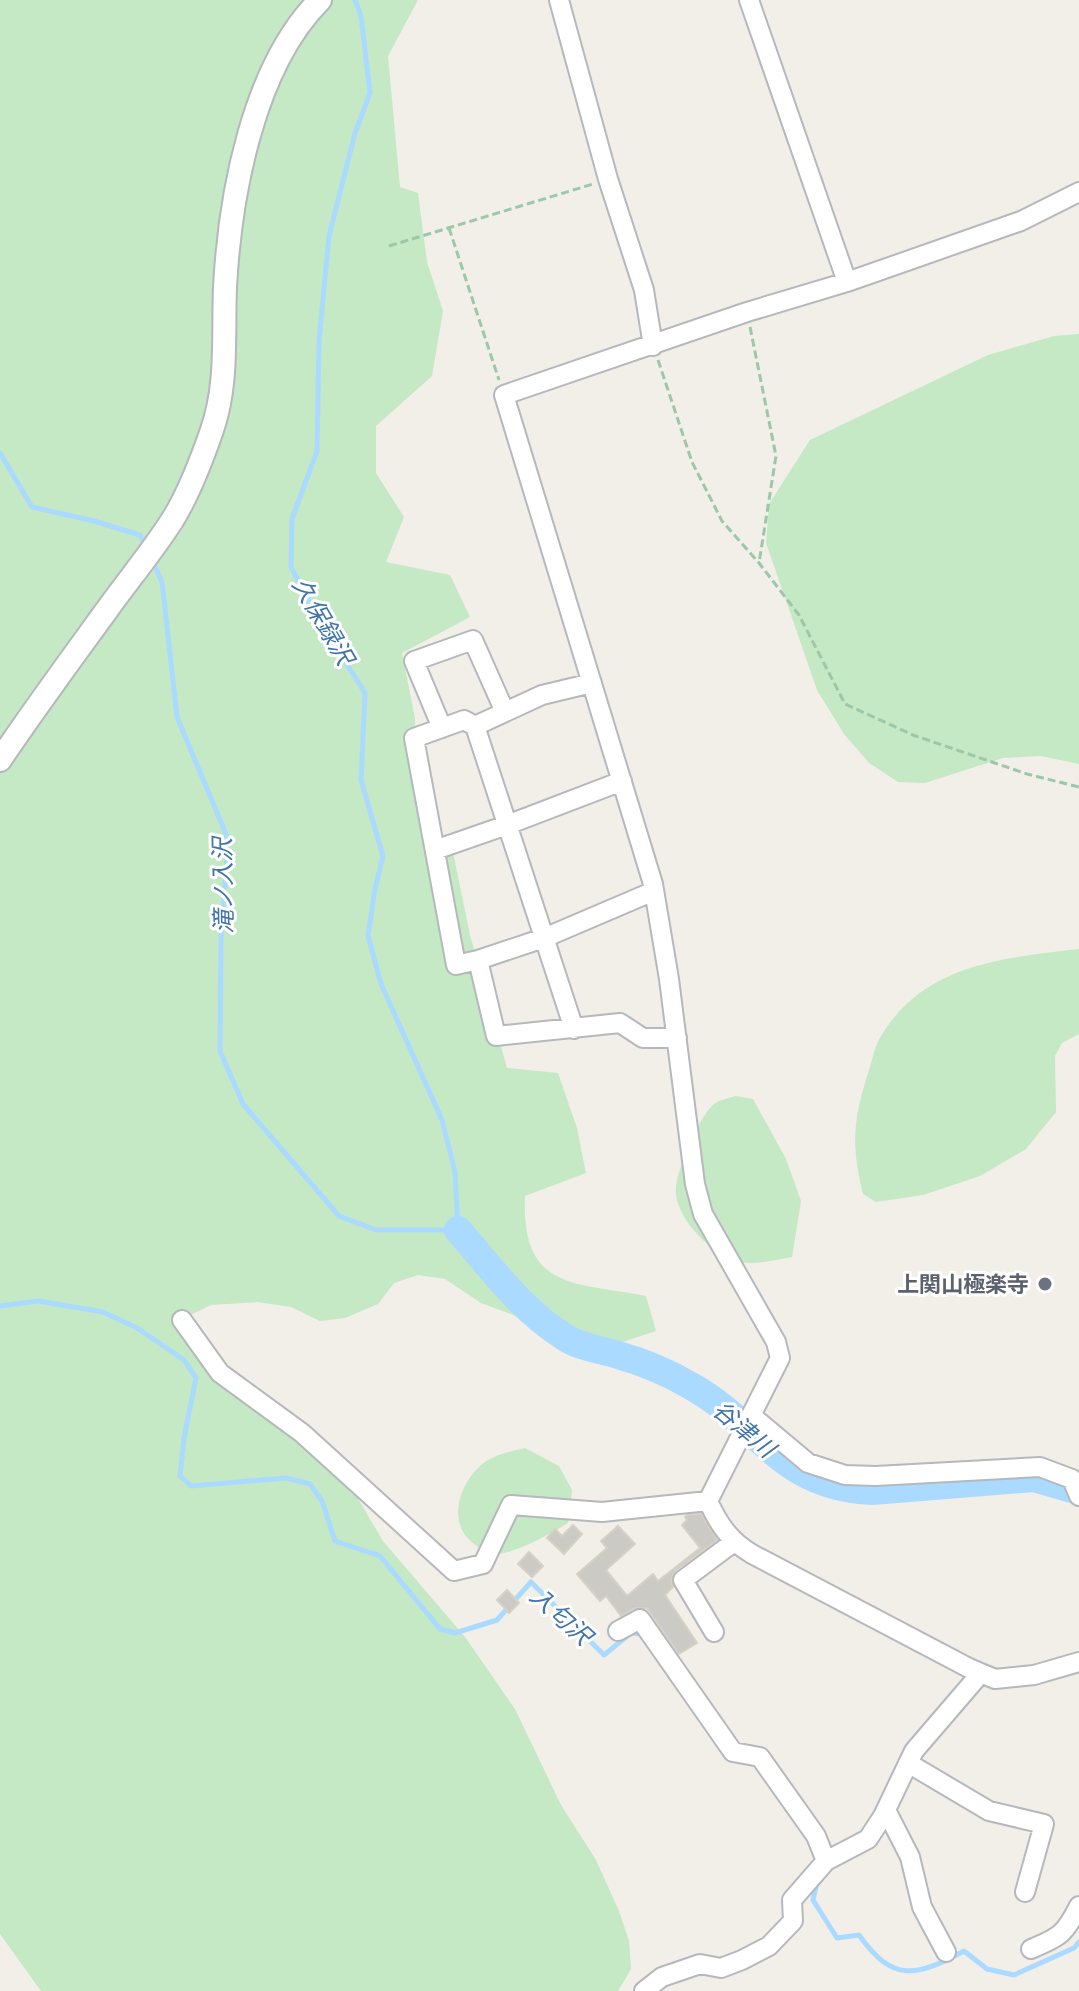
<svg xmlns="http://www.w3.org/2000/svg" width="1079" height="1991" viewBox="0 0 1079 1991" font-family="'Space Grotesk','Noto Sans JP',sans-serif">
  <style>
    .green { fill: #c5e8c5 }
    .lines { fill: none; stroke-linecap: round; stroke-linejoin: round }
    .stream { stroke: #aadaff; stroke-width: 5 }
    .river { stroke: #aadaff; stroke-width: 28 }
    .building { fill: #cccac5; stroke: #d6d1c6; stroke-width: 2 }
    .minor-casing { stroke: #b5b8bc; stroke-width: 22 }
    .tertiary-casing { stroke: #b5b8bc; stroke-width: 26 }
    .path { stroke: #9cc7a9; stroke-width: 3; stroke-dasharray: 8 4; stroke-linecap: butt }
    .minor { stroke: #fff; stroke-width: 18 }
    .tertiary { stroke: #fff; stroke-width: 22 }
    .worship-dot { fill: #6b7280; stroke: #fff; stroke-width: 3 }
    .labels { text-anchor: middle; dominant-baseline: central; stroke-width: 6; stroke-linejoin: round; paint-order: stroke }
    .worship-label { font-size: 22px; font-weight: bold; fill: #5b616d; stroke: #fff; text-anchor: end }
    .water-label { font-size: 24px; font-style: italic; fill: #4174aa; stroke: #fff }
  </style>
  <rect width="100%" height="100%" fill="#f1efe8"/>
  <!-- green -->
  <path class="green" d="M0,0h418l-30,56 12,131 18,6 9,69 16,49 -11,65 -56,50v47l28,44 -18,45 64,13 20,42 -68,36 13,65 1,80 38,59 16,78 37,133 51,5 19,55 9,45 -61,23c-4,94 48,86 121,100l10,35 -37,12 -46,-6 -92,-34 -36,-24 -27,-4 -24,8 -16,21 -33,14 -25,3 -29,-14 -33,-5 -47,3 -23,11 32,48 115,96 48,81 82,96 50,72 46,96 35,55 23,51 10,30 2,28 -13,22h-577l-41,-57z
    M1079,334v430l-38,-8 -38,2 -78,25 -27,-1 -29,-19 -25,-29 -27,-44 -51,-147 3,-39 41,-64 178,-85 66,-19z
    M1079,949v85l-17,9 -7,13 1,56 -30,37 -46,27 -57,19 -47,7 -13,-8c-12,-49 -10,-73 5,-121 4,-11 6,-25 12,-35 42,-74 123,-80 199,-89z
    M736,1096l17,3 33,60 15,42 -9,56c-17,3 -40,9 -56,4 -26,-9 -56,-39 -60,-66 -3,-18 22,-77 37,-90 5,-5 16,-7 23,-9z
    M525,1448l34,18 13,24 -4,33c-16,10 -55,32 -74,31 -4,0 -7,-3 -11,-5 -36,-16 -29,-58 -4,-82 13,-12 29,-15 46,-19z"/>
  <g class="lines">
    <!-- stream -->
    <path class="stream" d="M0,453l32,54 62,14 46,14 6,12
      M152,560l10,22 15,135 51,122 -7,100 -1,112 23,53 96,112 37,14h82l-3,-58 -13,-52 -61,-136 -13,-48 7,-47 8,-33 -22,-76 4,-87 -47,-74 -27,-52 1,-48 25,-68 2,-110 10,-105 26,-103 15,-40 -9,-77 -6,-16
      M0,1306l38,-5 65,11 34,16 47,32 12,18 -12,60 -4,38 11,10 95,-8 24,6 12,17 13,40 45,15 60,73 15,4 42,-13 34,-38 73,73 27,-22 10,1 2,4
      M818,1878l-5,22 24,38 22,-3c34,48 57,42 105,16l23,18 27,6 60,-27 5,-6"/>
    <!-- river -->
    <path class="river" d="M458,1230c33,38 64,81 108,108 14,9 36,12 52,17 25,7 51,18 73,31 70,39 88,101 181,105l162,-13 45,13"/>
  </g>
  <!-- building -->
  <path class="building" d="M701,1514l16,26 -42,31 -4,9 2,7 -8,8 32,48 -18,11 -32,-46h-12l-14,8 -15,-20 -6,5 -23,-27 30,-26 -6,-7 17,-15 17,18 -29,26 21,26 26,-22 5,7 42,-33 -18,-23 5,-5 -2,-3 2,-2z
    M573,1525l9,9 -18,20 -17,-16 8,-9 7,7z
    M529,1552l14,14 -11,11 -14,-13z
    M507,1590l12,13 -10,10 -12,-13z"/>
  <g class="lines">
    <!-- minor casing -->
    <g class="minor-casing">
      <path id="minor" d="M559,0l49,179 36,111 9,56
        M749,0l98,282
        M1079,192l-58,29 -174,61 -100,30 -243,83 149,489 16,95 26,205 8,30 73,128 4,16 -72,143c11,24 22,40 44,53l217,114 26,11 39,-4 45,-13
        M475,726l-11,-6 -50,18 42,227 22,-5
        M442,728l-28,-67 59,-21 32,72
        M435,850l72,-25 115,-44
        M654,891l-110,47 -66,22 18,76 124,-13 23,15h34
        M574,1029l-99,-303 67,-31 50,-12
        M182,1320l38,53 82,60 152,138 29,-7 28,-59 91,7 106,-11
        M752,1416l56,47 37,12 31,1 164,-9 32,12 7,17
        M618,1631l22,-12 93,133 27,5 56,79 10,25
        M714,1632l-31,-52 51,-38
        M908,1763l81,48 55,13 -19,68
        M886,1810l24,47 12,50 24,45
        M1031,1949c29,-12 34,-15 48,-43
        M644,1991l18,-14 38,-13 21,4 21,-8 27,-14 24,-25 -1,-21 34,-39 42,-22 15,-23 31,-65 67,-78"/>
    </g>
    <!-- tertiary casing -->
    <g class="tertiary-casing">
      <path id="tertiary" d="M0,760c35,-52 72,-102 109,-153 21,-29 45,-58 64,-88 16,-26 29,-60 39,-89 16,-46 11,-95 13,-143 5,-92 28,-220 95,-287"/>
    </g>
    <!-- path -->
    <path class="path" d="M449,228l50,152
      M389,246l204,-62
      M750,327l26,129 -17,107
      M658,360l34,102 30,59 37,42 40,52 46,89 68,31 114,39 52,13"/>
    <!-- minor -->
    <use href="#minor" class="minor"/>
    <!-- tertiary -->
    <use href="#tertiary" class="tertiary"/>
  </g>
  <!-- markers -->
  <circle class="worship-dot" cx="1045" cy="1284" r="8"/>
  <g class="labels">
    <!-- worship labels -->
    <g class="worship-label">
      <text x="1029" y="1284">上関山極楽寺</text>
    </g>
    <!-- water labels -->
    <g class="water-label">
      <text transform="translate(323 621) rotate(60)">久保録沢</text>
      <text transform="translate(223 886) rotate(-91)">滝ノ入沢</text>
      <text transform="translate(744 1429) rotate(40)">谷津川</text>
      <text transform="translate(561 1616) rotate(42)">入匂沢</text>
    </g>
  </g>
</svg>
